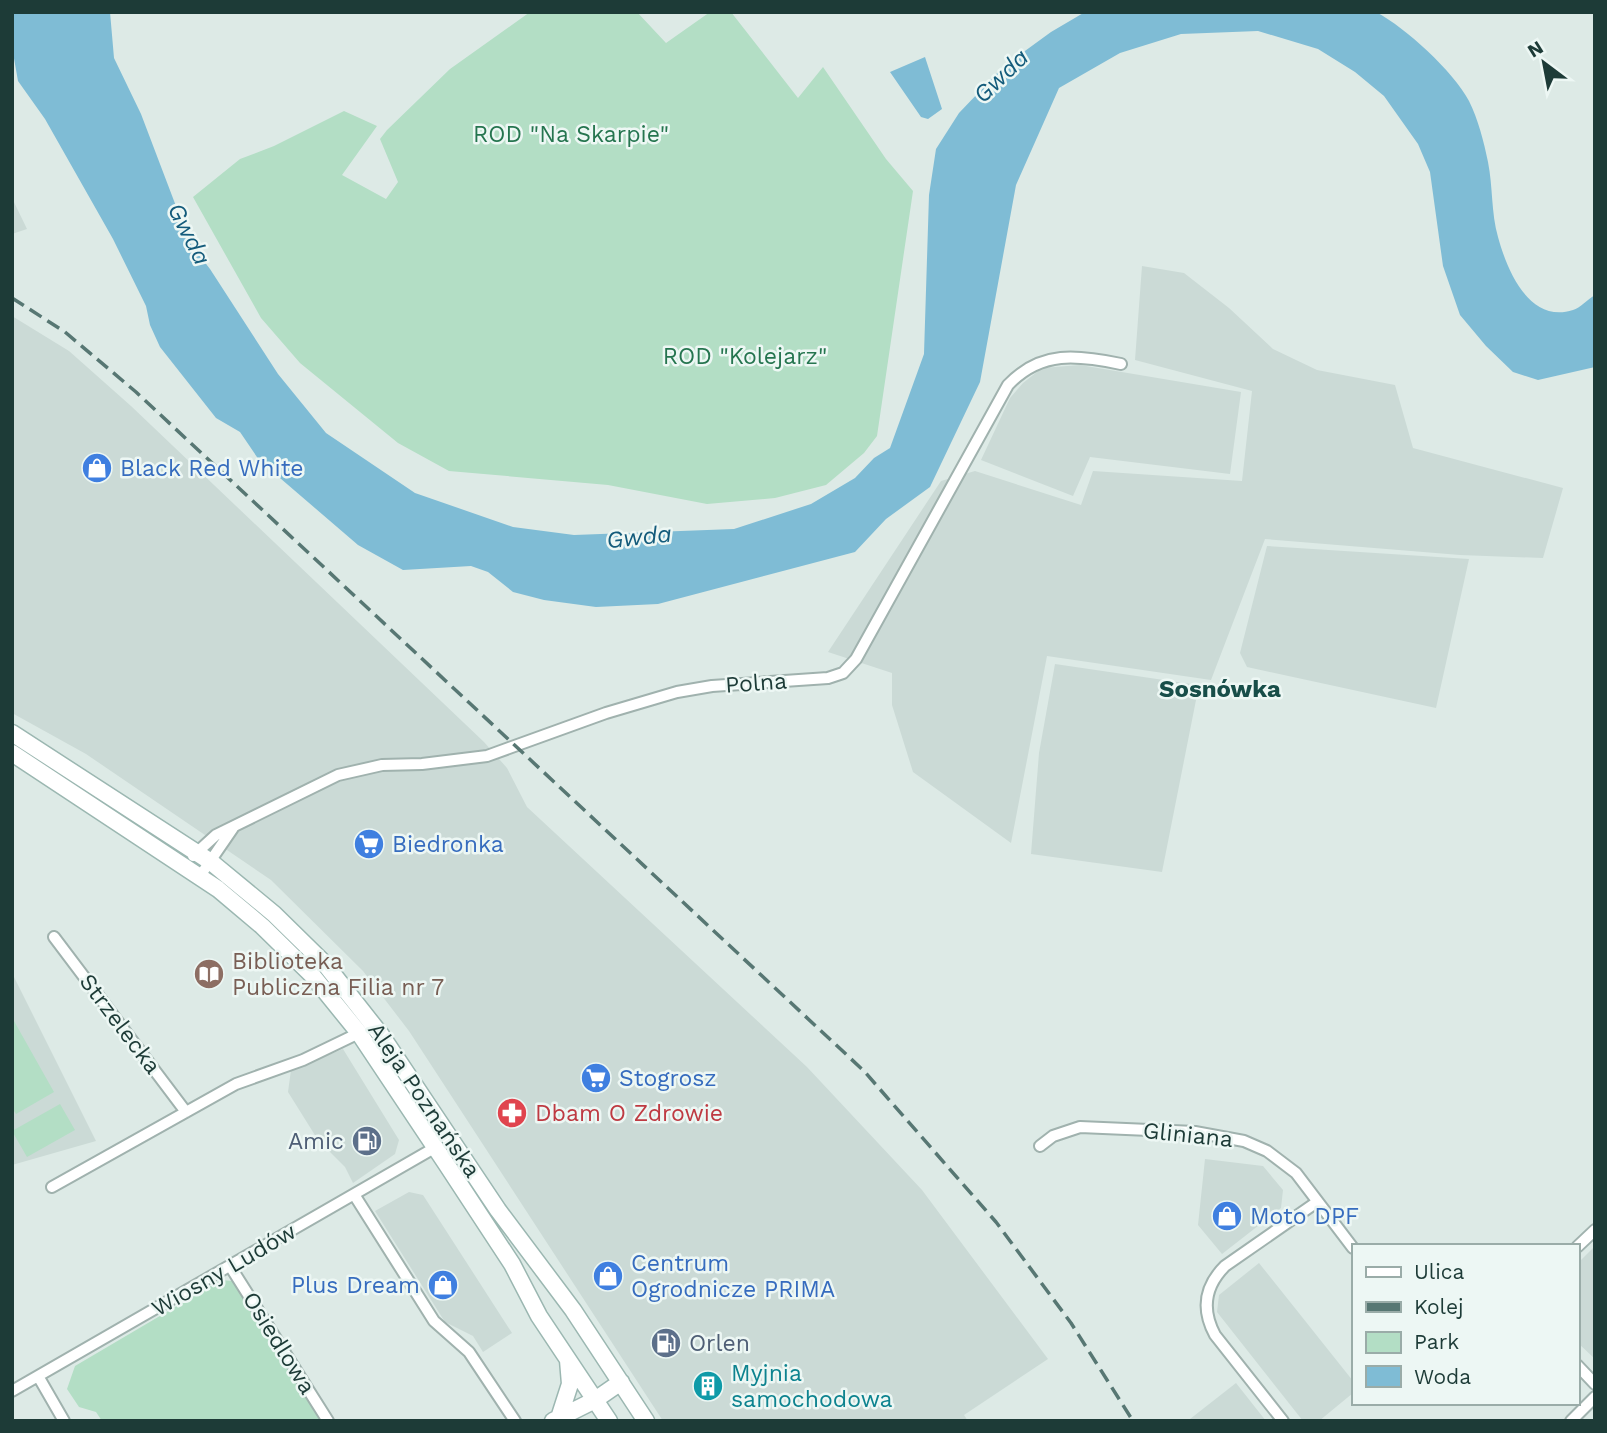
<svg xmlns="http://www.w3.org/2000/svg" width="1607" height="1433" viewBox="0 0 1607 1433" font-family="'Work Sans',sans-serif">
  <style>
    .built { fill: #cbdad6 }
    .green { fill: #b3dec5 }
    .water { fill: #7fbcd5 }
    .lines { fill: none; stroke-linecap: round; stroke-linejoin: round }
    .street-casing { stroke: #a0b2ae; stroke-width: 14 }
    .secondary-casing { stroke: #9bb7b1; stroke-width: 19 }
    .street { stroke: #fff; stroke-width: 10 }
    .secondary { stroke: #fff; stroke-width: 16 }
    .rail { stroke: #577773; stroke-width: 3.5; stroke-dasharray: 14 7; stroke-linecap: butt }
    .labels { text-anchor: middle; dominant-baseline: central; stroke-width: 5; stroke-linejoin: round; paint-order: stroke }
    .park-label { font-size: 23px; fill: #25754f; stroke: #edf7f4 }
    .shop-label { font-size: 23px; fill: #366cbe; stroke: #edf7f4; text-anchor: start }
    .street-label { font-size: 23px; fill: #1d3b37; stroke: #edf7f4 }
    .education-label { font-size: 23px; fill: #785e54; stroke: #edf7f4; text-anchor: start }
    .health-label { font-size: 23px; fill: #be3a42; stroke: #edf7f4; text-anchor: start }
    .service-label { font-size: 23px; fill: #4e5e75; stroke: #edf7f4; text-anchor: end }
    .culture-label { font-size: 23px; fill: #0d838f; stroke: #edf7f4; text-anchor: start }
    .water-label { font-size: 24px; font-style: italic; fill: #135b7b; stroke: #edf7f4 }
    .neighbourhood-label { font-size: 24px; font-weight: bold; fill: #184e49; stroke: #edf7f4 }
  </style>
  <rect width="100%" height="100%" fill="#ddeae6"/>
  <!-- built -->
  <path class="built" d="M12,198l15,31 -15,5z
    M1142,266l42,7 45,35 44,41 44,21 78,15 18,63 150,40 -20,70 -83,-3 -195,-16 -54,141 -164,-24 -36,187 -98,-71 -21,-67v-32l-64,-21 113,-171 34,-10 106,34 12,-34 149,10 10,-90 -117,-31z
    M12,316l57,35 62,55 353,336 23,26 20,39 280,260 115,123 126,169 -84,56 4,6h-305l-254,-390 -46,-60 -92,-91 -185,-126 -74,-41z
    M1080,365l161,27 -11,82 -140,-17 -17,39 -92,-36 29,-62 13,-15 19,-15z
    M1267,546l202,13 -33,149 -189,-41 -7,-14z
    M1055,664l136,20 6,11 -35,177 -131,-18 8,-101z
    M12,973l84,168 -84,24z
    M343,1049l56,91 -4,14 -42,29 -8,-16 -27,-27 -30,-48 3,-22z
    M1205,1159l58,7 20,24 -2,18 -59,46 -24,-29z
    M409,1192l14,3 89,138 -29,19 -10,-16 -28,-14 -70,-111z
    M1595,1246v113l-18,-17v-78z
    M1259,1263l94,118v12l-34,28h-16l-86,-109 2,-17z
    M1236,1383l30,38h-75l-1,-2z"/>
  <!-- green -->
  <path class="green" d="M530,12h107l29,31 44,-31h21l67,86 25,-31 63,92 27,32 -36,245 -13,17 -38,32 -51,13 -68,6 -99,-19 -159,-14 -51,-28 -98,-80 -39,-45 -68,-121 47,-38 34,-13 70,-35 33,15 -35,49 44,24 12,-17 -18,-43 7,-9 63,-61z
    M14,1021l40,71 -38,22 -4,-6z
    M60,1104l15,26 -48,27 -15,-26z
    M221,1280l12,1 88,140h-219l-6,-9 -17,-5 -12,-18 8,-23z"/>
  <!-- water -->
  <path class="water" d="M12,12h98l4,46 27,56 49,129 20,26 68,105 48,59 89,60 98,34 61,8 160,-6 77,-25 44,-26 19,-20 16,-10 34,-94 5,-159 7,-46 23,-36 44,-46 48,-35 34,-20h291c30,16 77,59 93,89 9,18 15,41 19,61 5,25 3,51 10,75 9,33 31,87 75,73 7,-2 15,-11 22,-15v72l-57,13 -25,-8 -27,-26 -26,-31 -17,-49 -13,-94 -12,-28 -34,-48 -29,-24 -37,-23 -60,-18 -77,3 -61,19 -61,35 -43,97 -36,197 -50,105 -44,32 -31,33 -197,52 -62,3 -52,-7 -31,-8 -25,-20 -17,-6 -68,4 -45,-25 -99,-85 -19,-28 -24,-14 -56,-71 -10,-22 -4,-19 -33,-67 -68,-120 -27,-38 -6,-34z
    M925,57l17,52 -14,10 -7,-2 -31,-45z"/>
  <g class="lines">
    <!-- street casing -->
    <g class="street-casing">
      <path id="street" d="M193,856l23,-21 122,-60 44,-10 40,-1 65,-8 119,-43 71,-21 35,-6 116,-8 15,-5 13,-14 152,-274c33,-35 70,-30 113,-21
        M200,876l33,-48
        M54,937l132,175
        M1040,1146l13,-10 27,-9 115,5 49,9 23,10 29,22 57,75
        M52,1187l184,-103 67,-24 56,-27
        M355,1196l79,125 35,31 46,69
        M1577,1247l18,-17
        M230,1266l98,155
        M1577,1365l18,19
        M38,1376l26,45
        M12,1391l424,-244
        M1283,1421l-68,-86c-14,-26 -10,-49 10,-69l92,-64
        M1571,1421l24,-24"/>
    </g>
    <!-- secondary casing -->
    <g class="secondary-casing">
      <path id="secondary" d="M12,733l199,129 63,52 51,50 56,71 117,175 75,100 73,111
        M12,753l206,136 44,37 50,49 47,58 88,132 65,99 27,52 70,105
        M560,1415l10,-31 -2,-24
        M553,1421l42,-21 26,-18"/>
    </g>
    <!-- street -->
    <use href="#street" class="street"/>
    <!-- secondary -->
    <use href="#secondary" class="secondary"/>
    <!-- rail -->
    <path class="rail" d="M12,298l53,34 71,60 728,679 132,151 75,101 62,98"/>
  </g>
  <!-- icons -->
  <defs>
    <g id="shop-disc" transform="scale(1.575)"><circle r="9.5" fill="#3f7fe0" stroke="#edf7f4"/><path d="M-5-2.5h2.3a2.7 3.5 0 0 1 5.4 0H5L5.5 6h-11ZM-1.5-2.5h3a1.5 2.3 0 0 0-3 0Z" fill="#fff"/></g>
    <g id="supermarket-disc" transform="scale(1.575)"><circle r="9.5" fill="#3f7fe0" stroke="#edf7f4"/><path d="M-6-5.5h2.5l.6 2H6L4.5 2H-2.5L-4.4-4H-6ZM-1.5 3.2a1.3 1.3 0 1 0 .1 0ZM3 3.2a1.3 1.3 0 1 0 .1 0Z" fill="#fff"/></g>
    <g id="library-disc" transform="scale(1.575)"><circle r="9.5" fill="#8d6e63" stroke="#edf7f4"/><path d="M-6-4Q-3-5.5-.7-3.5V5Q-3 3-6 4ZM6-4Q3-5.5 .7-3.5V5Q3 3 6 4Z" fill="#fff"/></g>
    <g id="pharmacy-disc" transform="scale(1.575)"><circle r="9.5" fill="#e0444e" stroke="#edf7f4"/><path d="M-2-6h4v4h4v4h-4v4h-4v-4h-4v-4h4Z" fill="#fff"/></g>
    <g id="fuel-disc" transform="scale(1.575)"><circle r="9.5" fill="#5c6f8a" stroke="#edf7f4"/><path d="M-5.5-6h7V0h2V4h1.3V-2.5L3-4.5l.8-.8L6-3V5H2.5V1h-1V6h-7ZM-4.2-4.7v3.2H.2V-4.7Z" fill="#fff"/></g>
    <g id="building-disc" transform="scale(1.575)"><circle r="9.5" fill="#0f9aa8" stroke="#edf7f4"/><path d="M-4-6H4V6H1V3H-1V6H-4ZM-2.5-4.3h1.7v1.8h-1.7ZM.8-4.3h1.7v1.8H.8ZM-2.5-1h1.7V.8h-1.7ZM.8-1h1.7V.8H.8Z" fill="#fff"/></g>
  </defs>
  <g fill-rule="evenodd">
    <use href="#shop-disc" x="97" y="468"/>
    <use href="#supermarket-disc" x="369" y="844"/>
    <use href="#library-disc" x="209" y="974"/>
    <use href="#supermarket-disc" x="596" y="1078"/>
    <use href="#pharmacy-disc" x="512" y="1113"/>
    <use href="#fuel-disc" x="367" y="1141"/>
    <use href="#shop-disc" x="1227" y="1216"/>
    <use href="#shop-disc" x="608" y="1276"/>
    <use href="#shop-disc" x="443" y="1285"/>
    <use href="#fuel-disc" x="666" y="1343"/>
    <use href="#building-disc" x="708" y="1386"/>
  </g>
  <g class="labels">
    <!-- park labels -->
    <g class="park-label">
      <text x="571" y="134">ROD "Na Skarpie"</text>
      <text x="745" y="356">ROD "Kolejarz"</text>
    </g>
    <!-- shop labels -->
    <g class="shop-label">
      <text x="120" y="468">Black Red White</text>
      <text x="392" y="844">Biedronka</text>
      <text x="619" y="1078">Stogrosz</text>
      <text x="1250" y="1216">Moto DPF</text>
      <text x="631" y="1263">Centrum<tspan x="631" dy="26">Ogrodnicze PRIMA</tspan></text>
      <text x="420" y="1285" text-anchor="end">Plus Dream</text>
    </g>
    <!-- street labels -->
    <g class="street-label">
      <text transform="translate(756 683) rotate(-4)">Polna</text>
      <text transform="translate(120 1024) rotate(53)">Strzelecka</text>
      <text transform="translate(424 1100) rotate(56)">Aleja Poznańska</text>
      <text transform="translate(1188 1135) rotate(6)">Gliniana</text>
      <text transform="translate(224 1270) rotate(-30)">Wiosny Ludów</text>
      <text transform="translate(279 1343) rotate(58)">Osiedlowa</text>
    </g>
    <!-- education labels -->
    <g class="education-label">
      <text x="232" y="961">Biblioteka<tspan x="232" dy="26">Publiczna Filia nr 7</tspan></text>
    </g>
    <!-- health labels -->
    <g class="health-label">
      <text x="535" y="1113">Dbam O Zdrowie</text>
    </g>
    <!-- service labels -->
    <g class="service-label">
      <text x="344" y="1141">Amic</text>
      <text x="689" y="1343" text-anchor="start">Orlen</text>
    </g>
    <!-- culture labels -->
    <g class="culture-label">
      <text x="731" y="1373">Myjnia<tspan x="731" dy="26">samochodowa</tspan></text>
    </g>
    <!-- water labels -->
    <g class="water-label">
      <text transform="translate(1001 76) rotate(-44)">Gwda</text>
      <text transform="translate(189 234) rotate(63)">Gwda</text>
      <text transform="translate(639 537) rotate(-6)">Gwda</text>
    </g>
    <!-- neighbourhood labels -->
    <g class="neighbourhood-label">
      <text x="1220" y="689">Sosnówka</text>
    </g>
  </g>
  <!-- border -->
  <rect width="1607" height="1433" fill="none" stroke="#1d3b37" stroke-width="28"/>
  <!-- legend -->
  <rect x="1352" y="1244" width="228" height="161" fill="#edf7f4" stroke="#9aaca8" stroke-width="2"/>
  <rect x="1366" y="1267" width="35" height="10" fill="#ffffff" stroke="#9aaca8" stroke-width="2"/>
  <text x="1414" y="1279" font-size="21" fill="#1d3b37">Ulica</text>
  <rect x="1366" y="1302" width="35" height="10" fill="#577773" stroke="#9aaca8" stroke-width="2"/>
  <text x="1414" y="1314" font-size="21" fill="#1d3b37">Kolej</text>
  <rect x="1366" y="1332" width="35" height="21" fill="#b3dec5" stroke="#9aaca8" stroke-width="2"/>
  <text x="1414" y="1349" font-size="21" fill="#1d3b37">Park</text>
  <rect x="1366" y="1366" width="35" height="21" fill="#7fbcd5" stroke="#9aaca8" stroke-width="2"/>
  <text x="1414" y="1384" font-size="21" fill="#1d3b37">Woda</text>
  <!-- north arrow -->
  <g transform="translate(1544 63) rotate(328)" stroke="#edf7f4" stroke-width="5" paint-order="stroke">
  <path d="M0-5L12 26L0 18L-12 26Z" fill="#1d3b37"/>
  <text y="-10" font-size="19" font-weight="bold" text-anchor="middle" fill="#1d3b37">N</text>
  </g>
</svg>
